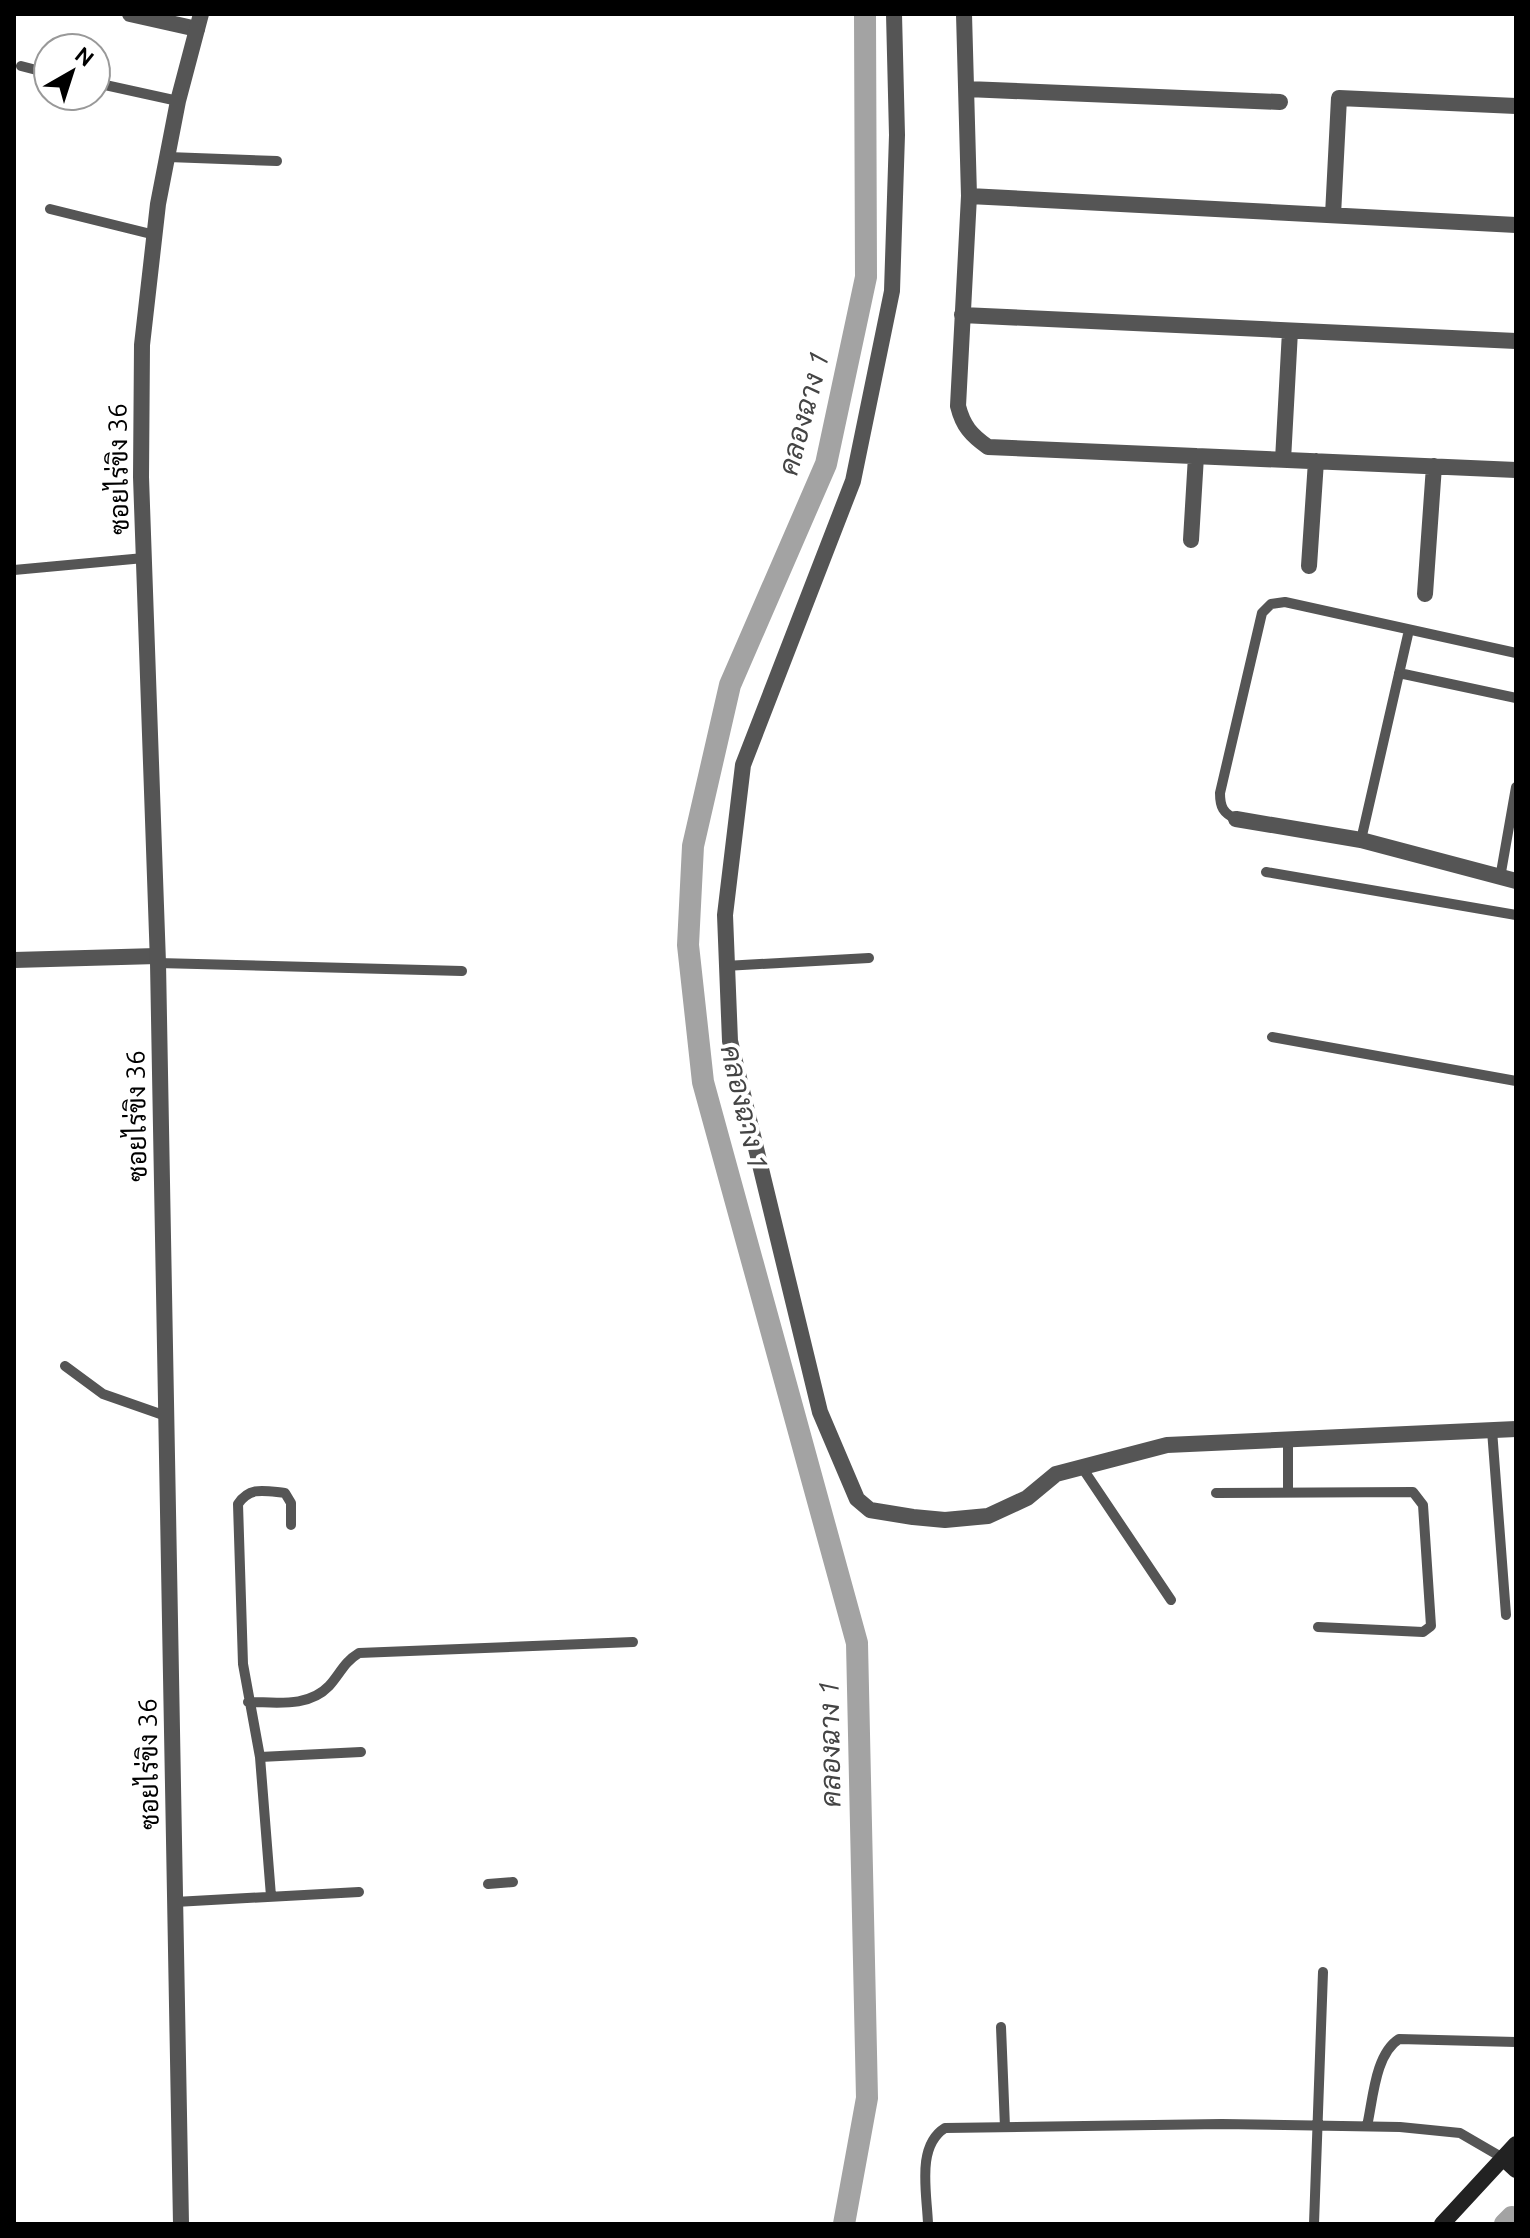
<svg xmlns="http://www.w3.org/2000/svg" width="1530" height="2238" viewBox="0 0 1530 2238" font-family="Ubuntu,Sarabun,sans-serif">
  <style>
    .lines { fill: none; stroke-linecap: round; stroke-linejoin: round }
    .canal { stroke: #a3a3a3; stroke-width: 22 }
    .service { stroke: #555; stroke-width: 10 }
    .minor { stroke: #555; stroke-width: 16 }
    .tertiary { stroke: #555; stroke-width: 16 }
    .secondary { stroke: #222; stroke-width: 16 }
    .labels { text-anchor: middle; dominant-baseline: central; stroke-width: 8; stroke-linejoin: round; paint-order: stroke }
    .street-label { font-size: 26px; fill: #000; stroke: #fff }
    .water-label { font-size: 28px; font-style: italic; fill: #444; stroke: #fff }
  </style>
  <rect width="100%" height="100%" fill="#fff"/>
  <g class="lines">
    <!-- canal -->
    <path class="canal" d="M844,2224l23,-126 -10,-455 -154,-561 -15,-137 5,-99 37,-161 96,-221 40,-187 -1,-263
      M1505,2224l7,-7"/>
    <!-- service -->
    <path class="service" d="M21,66l27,7
      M96,83l82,18
      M168,157l109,4
      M50,209l105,26
      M14,570l130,-12
      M1399,673l117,25
      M1236,819c-13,-6 -16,-12 -16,-26l42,-180 9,-9 14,-2 231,51
      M1361,840l48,-210
      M1266,872l250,43
      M1500,878l16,-91
      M158,963l304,8
      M725,966l144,-8
      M1272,1037l244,44
      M65,1366l38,28 63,22
      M1492,1430l14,185
      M1081,1466l90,134
      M1288,1491v-51
      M1216,1493l197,-1 10,13 8,121 -8,6 -105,-5
      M248,1702c28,0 60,6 81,-16 11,-12 15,-24 30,-33l274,-11
      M260,1757l101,-5
      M488,1884l25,-2
      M271,1896l-11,-139 -17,-93 -5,-160c12,-18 27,-13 47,-11l6,10v22
      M175,1902l184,-10
      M1001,2027l4,100
      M1367,2126c6,-26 8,-72 32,-87l117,3
      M928,2224c-1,-31 -12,-78 17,-96l277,-4 178,3 60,6 43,25
      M1314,2224l9,-252"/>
    <!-- minor -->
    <path class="minor" d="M130,14l67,15
      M894,14l3,121 -5,156 -39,190 -110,284 -18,150 5,126 90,371 37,87 13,11 43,7 32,3 43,-4 39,-18 29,-24 111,-29 349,-16
      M964,14l5,182 -11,210c5,20 13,29 30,41l528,23
      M967,89l313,13
      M969,196l547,29
      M1333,215l6,-117 177,8
      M962,315l554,26
      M1283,460l7,-129
      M1191,540l5,-84
      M1309,566l7,-105
      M1425,594l9,-128
      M1236,819l125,21 155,41
      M14,960l143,-4"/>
    <!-- tertiary -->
    <path class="tertiary" d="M181,2224l-23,-1261 -17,-486 1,-132 16,-141 20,-103 23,-87"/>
    <!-- secondary -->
    <path class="secondary" d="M1503,2158l13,12
      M1442,2224l74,-80"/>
  </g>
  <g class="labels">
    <!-- street labels -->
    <g class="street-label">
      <text transform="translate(118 469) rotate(-91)">ซอยไร่ขิง 36</text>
      <text transform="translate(136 1116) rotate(-91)">ซอยไร่ขิง 36</text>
      <text transform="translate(148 1764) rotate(-91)">ซอยไร่ขิง 36</text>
    </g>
    <!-- water labels -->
    <g class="water-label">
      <text transform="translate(803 413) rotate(-75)">คลองฉาง 1</text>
      <text transform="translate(745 1107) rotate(77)">คลองฉาง 1</text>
      <text transform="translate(829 1744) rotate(-91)">คลองฉาง 1</text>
    </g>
  </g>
  <!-- border -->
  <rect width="1530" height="2238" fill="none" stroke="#000000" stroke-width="32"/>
  <!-- north arrow -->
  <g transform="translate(72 72) rotate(39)"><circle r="38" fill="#ffffff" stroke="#999999" stroke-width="2"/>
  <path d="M0-6L14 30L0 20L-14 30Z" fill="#000000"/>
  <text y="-12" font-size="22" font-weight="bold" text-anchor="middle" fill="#000000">N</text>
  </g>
</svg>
